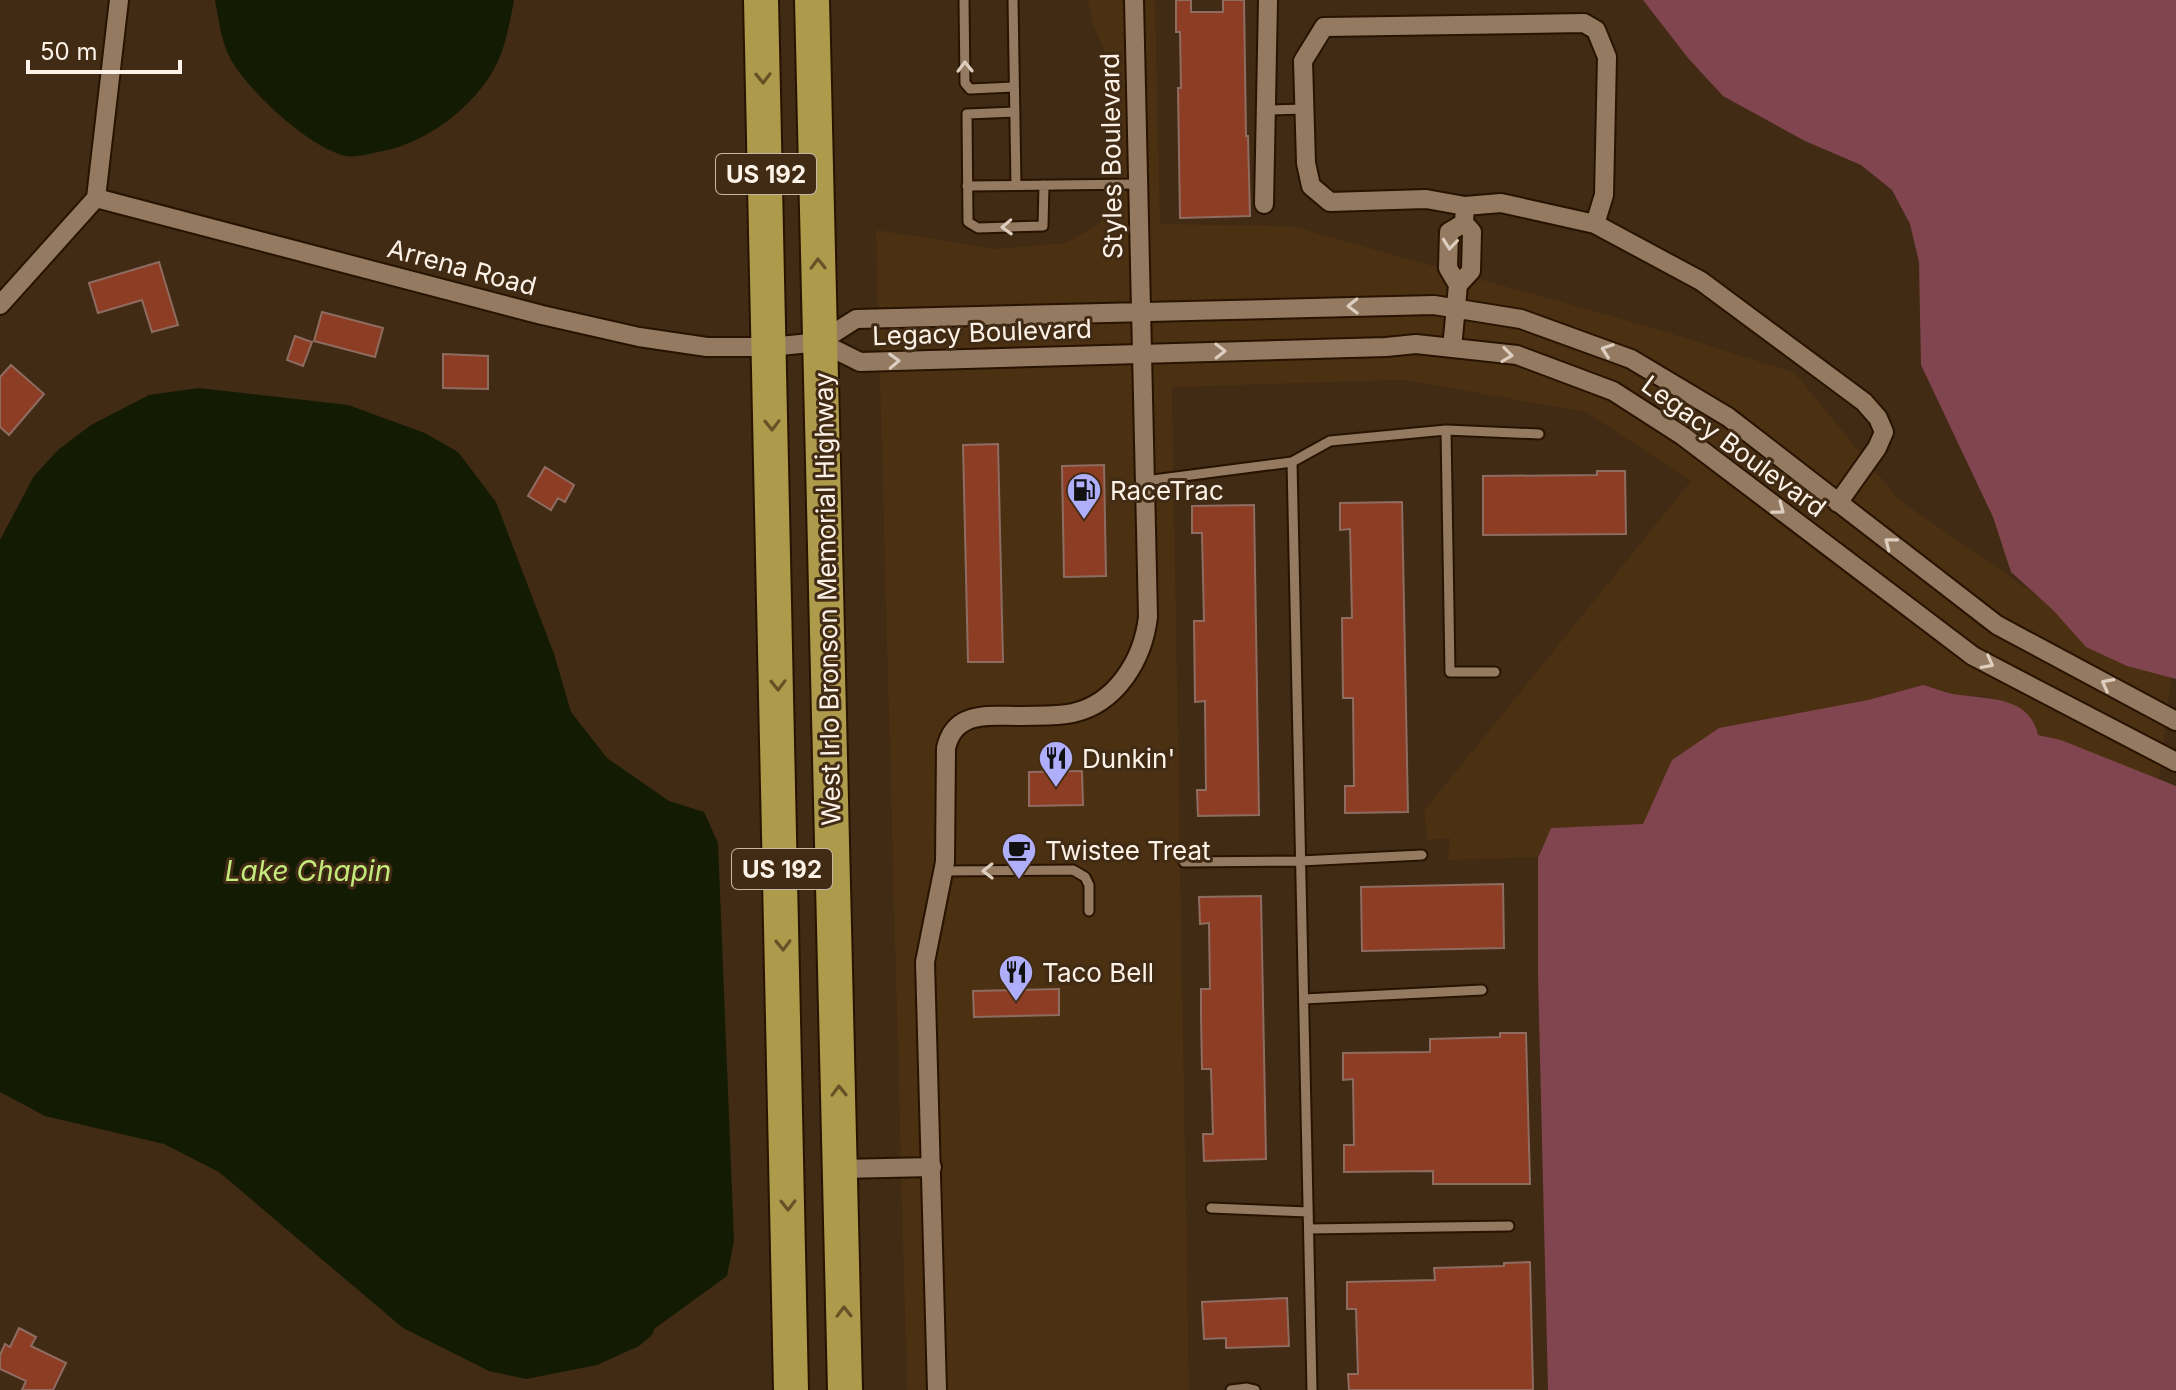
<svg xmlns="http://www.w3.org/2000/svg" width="2176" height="1390" viewBox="0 0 2176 1390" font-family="Inter,sans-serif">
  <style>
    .built { fill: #4b3112 }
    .green { fill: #80454f }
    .water { fill: #131b03 }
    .building { fill: #8c3d23; stroke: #8f6c61; stroke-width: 2 }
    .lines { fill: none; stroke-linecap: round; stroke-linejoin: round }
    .lane-casing { stroke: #271300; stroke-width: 13 }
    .street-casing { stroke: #271300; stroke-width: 22 }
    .highway-casing { stroke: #271300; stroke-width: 38 }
    .lane { stroke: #937a61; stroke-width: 9 }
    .street { stroke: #937a61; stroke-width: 18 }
    .highway { stroke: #ad9a4a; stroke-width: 34 }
    .oneway { stroke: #ddcebf }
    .oneway2 { stroke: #675227 }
    .labels { text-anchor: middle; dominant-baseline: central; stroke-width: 6; stroke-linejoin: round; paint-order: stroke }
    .shield { fill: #412b14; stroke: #c5b6a8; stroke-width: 2 }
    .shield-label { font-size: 24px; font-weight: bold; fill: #fdf2e7 }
    .street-label { font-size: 26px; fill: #fdf2e7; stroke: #412b14 }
    .poi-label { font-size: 26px; fill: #fdf2e7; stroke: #412b14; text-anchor: start }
    .water-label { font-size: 28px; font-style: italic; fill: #c4ea7c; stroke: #412b14 }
  </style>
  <rect width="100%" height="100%" fill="#412b14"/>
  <!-- built -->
  <path class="built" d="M1088,0h67l5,224 131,2 366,103 138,44 104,127 137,95 91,71 44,11 -12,103 -98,-40 -23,-5 -48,-38 -33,-2 -34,-10 -55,15 -149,28 -47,32 -29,65 -92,3 -13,29 -90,3 2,-22 -23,2 -3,-29 267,-330 -105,-69 -181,-32 -233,7 17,1003h-282l-31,-1160 120,19 69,-6 33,-18 17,-23 3,-17 -9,-106 -6,-33 -10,-20z"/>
  <!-- green -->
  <path class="green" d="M1643,0h533v679l-49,-13 -41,-19 -33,-37 -42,-38 -18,-55 -72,-152 -2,-103 -9,-38 -18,-34 -31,-25 -56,-24 -82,-45 -35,-38z
    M1923,685c12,3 25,9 37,10 32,4 70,3 78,40l23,5 115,46v604h-628l-10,-415v-117l13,-30 92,-4 29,-64 47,-32 149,-28z"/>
  <!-- water -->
  <path class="water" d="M215,0h299c-3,17 -7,37 -13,54 -17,46 -71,88 -118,97 -11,2 -26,7 -37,5 -37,-8 -102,-68 -118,-102 -7,-16 -10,-37 -13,-54z
    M199,388l149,17 77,28 33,19 38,50 58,152 17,58 36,46 62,43 35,11 14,31 16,398 -7,35 -73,53 -2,6 -13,11 -42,19 -71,14 -37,-8 -86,-43 -184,-156 -55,-28 -119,-28 -45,-24v-552l34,-64 24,-26 33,-25 58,-30z"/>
  <!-- building -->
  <path class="building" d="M1176,0h15v12h32v-12h21l2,136h2l2,80 -70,2 -2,-130h3l-1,-56h-4z
    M159,262l19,63 -26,7 -10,-32 -44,13 -9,-30z
    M322,312l61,16 -8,29 -61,-16z
    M295,336l17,6 -9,24 -16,-6z
    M443,354l45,2v33l-45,-1z
    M11,365l33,29 -35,41 -9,-8v-50z
    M998,444l5,218h-35l-5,-217z
    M1104,465l2,111 -42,1 -2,-111z
    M545,467l29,18 -9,17 -7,-4 -7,12 -23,-14z
    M1597,471h28l1,63 -143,1v-59l114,-1z
    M1402,502l6,310 -63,1v-27h9l-1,-88h-10l-1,-80h10l-2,-89 -10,1v-27z
    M1254,505l5,310 -61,1 -1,-26h9l-1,-89 -10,1 -1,-81h10l-2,-88h-10v-27z
    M1082,771l1,34 -54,1v-34z
    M1503,884l1,64 -142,3 -1,-64z
    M1261,896l5,263 -62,2 -1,-27h10l-2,-65h-9l-1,-53v-27h9l-1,-66 -9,1 -1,-27z
    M1059,989v26l-85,2 -1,-26z
    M1500,1033h26l4,151h-97v-13l-89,1v-27h10l-1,-66 -10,1v-27l87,-1v-13l70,-2z
    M1530,1262l3,128h-184l-1,-16h10l-2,-65h-9v-27l88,-2 -1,-12 70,-2v-3z
    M1287,1298l2,48 -63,2v-10l-22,1 -2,-37z
    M19,1328l17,9 -5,9 35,17 -13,27h-31l4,-9 -26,-12v-14l5,-11 5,3z"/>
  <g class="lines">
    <!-- lane casing -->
    <g class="lane-casing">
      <path id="lane" d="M964,0l1,83 5,6 44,-2
        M1013,0l3,185
        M1267,110l37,-1
        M1015,112l-48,2 1,108 10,6 65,-2 1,-41
        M967,186l171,-2
        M1446,430l4,242h45
        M1292,462l20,928
        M1145,481l147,-19 38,-21 116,-11 93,4
        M1184,862l116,-1 122,-6
        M943,871l130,-1 12,7 4,8v26
        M1304,999l178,-9
        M1211,1208l97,4
        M1309,1229l200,-3
        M1231,1390l16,-2 8,2"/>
    </g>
    <!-- street casing -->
    <g class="street-casing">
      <path id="street" d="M96,198l446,117 97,22 68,10h63l50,-5 36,-23 578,-14 87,14 110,40 97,58 269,208 179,96
        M1264,204l4,-204
        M1465,206l-39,-7 -96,3 -19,-16 -5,-23 -3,-102 21,-34 260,-4 12,7 11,27 -3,138 -9,29
        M1464,223l1,-17 36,-3 94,21 106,57 163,121 14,16 6,14 -7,16 -39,55
        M0,305l96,-107 23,-198
        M820,342l40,20 526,-15 30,-3 101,11 96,36 70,45 290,220 203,106
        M1452,348l6,-63 -10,-17 1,-36 15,-9 8,9 -1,39 -13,14
        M840,1169l92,-2
        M937,1390l-12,-428 20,-100 1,-114c3,-13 9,-23 22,-28 14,-6 33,-4 49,-4 18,-1 38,1 56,-3 44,-10 70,-54 75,-96l-14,-617"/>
    </g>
    <!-- highway casing -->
    <g class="highway-casing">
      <path id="highway" d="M761,0l30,1390
        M812,0l33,1390"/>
    </g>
    <!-- lane -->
    <use href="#lane" class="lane"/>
    <!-- street -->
    <use href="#street" class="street"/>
    <!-- highway -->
    <use href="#highway" class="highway"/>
  </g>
  <!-- one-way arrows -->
  <defs><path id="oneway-chevron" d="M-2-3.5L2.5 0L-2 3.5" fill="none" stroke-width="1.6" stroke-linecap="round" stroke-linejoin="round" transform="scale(2)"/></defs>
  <g class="oneway">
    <use href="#oneway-chevron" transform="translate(965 67) rotate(-91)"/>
    <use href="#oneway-chevron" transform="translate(1007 227) rotate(178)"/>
    <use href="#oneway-chevron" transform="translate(1450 244) rotate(96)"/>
    <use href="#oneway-chevron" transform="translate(1353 306) rotate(179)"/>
    <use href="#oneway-chevron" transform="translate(1607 350) rotate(-160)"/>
    <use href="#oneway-chevron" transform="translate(1220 351) rotate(-1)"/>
    <use href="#oneway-chevron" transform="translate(1507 355) rotate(8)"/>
    <use href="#oneway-chevron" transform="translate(894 361) rotate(-2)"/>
    <use href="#oneway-chevron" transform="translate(1779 509) rotate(37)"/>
    <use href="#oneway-chevron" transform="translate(1890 543) rotate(-142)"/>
    <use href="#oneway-chevron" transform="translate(1988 663) rotate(28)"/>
    <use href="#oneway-chevron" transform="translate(2107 684) rotate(-152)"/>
    <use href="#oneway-chevron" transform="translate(988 871) rotate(179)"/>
  </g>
  <g class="oneway2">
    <use href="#oneway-chevron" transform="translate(763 78) rotate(89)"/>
    <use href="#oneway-chevron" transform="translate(818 264) rotate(-91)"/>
    <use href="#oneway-chevron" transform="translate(772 425) rotate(89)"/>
    <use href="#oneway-chevron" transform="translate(778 685) rotate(89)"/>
    <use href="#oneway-chevron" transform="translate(783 945) rotate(89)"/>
    <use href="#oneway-chevron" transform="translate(839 1091) rotate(-91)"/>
    <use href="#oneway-chevron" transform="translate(788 1205) rotate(89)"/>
    <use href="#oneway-chevron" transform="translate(844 1312) rotate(-91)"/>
  </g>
  <!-- icons -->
  <defs>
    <g id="fuel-pin" transform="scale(1.8)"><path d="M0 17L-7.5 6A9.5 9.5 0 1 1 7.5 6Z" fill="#afaefa" stroke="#412b14"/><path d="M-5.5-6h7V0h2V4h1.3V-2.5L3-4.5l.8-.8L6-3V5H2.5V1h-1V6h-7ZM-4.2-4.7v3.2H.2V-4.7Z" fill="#111"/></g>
    <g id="restaurant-pin" transform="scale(1.8)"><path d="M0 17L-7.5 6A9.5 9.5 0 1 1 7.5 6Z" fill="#afaefa" stroke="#412b14"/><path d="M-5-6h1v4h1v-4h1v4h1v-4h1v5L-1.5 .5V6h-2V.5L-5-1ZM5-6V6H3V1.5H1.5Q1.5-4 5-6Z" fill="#111"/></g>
    <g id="cafe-pin" transform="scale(1.8)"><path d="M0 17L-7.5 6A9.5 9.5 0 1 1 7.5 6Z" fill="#afaefa" stroke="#412b14"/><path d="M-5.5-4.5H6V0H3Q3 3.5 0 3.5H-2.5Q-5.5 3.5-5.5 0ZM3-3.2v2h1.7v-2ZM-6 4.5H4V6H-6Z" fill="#111"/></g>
  </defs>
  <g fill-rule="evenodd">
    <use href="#fuel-pin" x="1084" y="490"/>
    <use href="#restaurant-pin" x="1056" y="758"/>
    <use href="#cafe-pin" x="1019" y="850"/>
    <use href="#restaurant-pin" x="1016" y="972"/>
  </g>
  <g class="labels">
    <!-- shield labels -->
    <g class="shield">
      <rect x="716" y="154" width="100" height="40" rx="6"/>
      <rect x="732" y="849" width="100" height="40" rx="6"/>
    </g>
    <g class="shield-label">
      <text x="766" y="174">US 192</text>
      <text x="782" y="869">US 192</text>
    </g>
    <!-- street labels -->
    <g class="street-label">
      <text transform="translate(1111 156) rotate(-91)">Styles Boulevard</text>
      <text transform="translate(462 267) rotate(15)">Arrena Road</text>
      <text transform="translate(982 332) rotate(-2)">Legacy Boulevard</text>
      <text transform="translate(1734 446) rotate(36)">Legacy Boulevard</text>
      <text transform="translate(827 599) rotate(-91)">West Irlo Bronson Memorial Highway</text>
    </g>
    <!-- poi labels -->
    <g class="poi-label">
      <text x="1110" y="490">RaceTrac</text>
      <text x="1082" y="758">Dunkin'</text>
      <text x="1045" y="850">Twistee Treat</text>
      <text x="1042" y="972">Taco Bell</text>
    </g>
    <!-- water labels -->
    <g class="water-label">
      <text x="308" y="871">Lake Chapin</text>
    </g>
  </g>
  <!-- scale -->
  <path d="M28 60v12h152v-12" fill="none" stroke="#fdf2e7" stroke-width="4"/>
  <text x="40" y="60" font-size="24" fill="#fdf2e7" stroke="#412b14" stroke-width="6" paint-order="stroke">50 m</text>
</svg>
